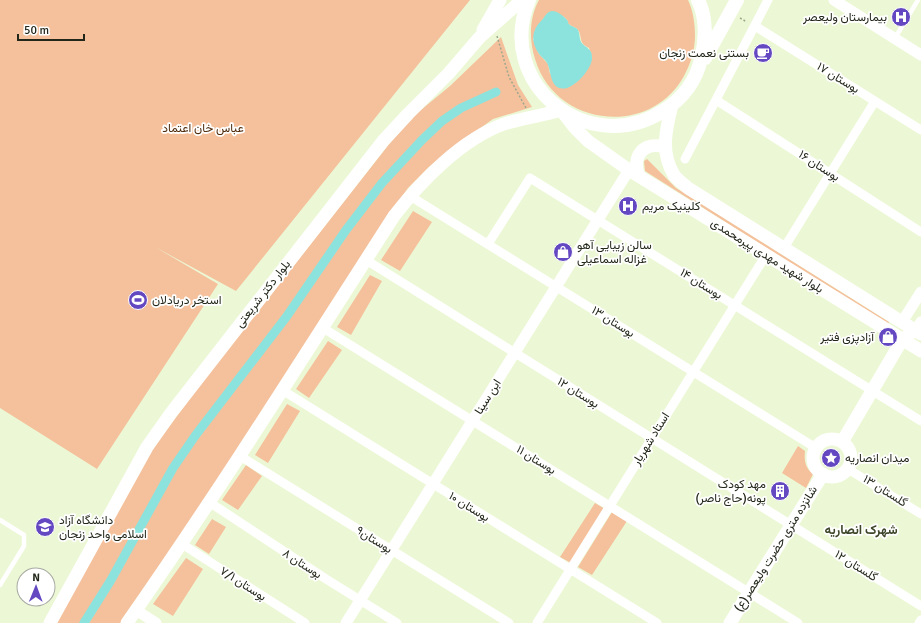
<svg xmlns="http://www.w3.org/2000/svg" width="921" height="623" viewBox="0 0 921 623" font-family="Signika,Vazirmatn,sans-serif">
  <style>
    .green { fill: #f4c19c; fill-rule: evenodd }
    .water { fill: #8ce3dd }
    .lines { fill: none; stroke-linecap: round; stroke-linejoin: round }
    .canal { stroke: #8ce3dd; stroke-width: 9 }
    .path { stroke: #9ea88d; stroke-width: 1.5; stroke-dasharray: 2 2; stroke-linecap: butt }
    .service { stroke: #fff; stroke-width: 4.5 }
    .minor { stroke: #fff; stroke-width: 9 }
    .tertiary { stroke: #fff; stroke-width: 11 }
    .secondary { stroke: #fff; stroke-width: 13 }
    .primary { stroke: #fff; stroke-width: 14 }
    .labels { text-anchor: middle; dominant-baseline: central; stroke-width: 3.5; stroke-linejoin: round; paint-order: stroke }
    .poi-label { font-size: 12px; fill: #22271a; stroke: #fff; text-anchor: start }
    .street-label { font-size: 12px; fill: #22271a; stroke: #fff }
    .park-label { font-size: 12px; fill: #4e2a0a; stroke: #fff }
    .neighbourhood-label { font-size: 13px; font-weight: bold; fill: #3d4629; stroke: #fff }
  </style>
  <rect width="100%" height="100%" fill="#ecf8d5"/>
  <!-- green -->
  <path class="green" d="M0,0h470l-234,291 -81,-44 63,37 -121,185 -97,-61z
    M539,0h149c5,10 7,24 7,35 0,15 -4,28 -11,41 -34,62 -129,51 -149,-17 -6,-19 -6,-41 4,-59zM547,14c7,0 15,-1 20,6 3,4 -2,1 3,5 3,2 6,2 8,5 5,8 0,13 11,18l3,10 -42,16 -2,-10 -9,-10 -6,-15 7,-16z
    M501,37l17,48 14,22 -39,12 -39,28 -24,19 -22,22 -25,35 -158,245 -104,155h-65l91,-167 60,-80 183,-233 26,-29 34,-28z
    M647,159l29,29 213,134 -1,3 -243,-154 -1,-10z
    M413,211l19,11 -32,49 -19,-11z
    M370,275l12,6 -31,54 -14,-8z
    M328,341l14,9 -33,48 -13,-9z
    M287,404l13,7 -32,52 -13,-8z
    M798,446l7,5c-1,9 0,17 8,23l-7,14 -24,-15z
    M246,465l16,11 -24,34 -16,-10z
    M595,503l10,6 -34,54 -11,-6z
    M612,512l15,9 -35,54 -14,-8z
    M212,519l14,8 -17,27 -14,-9z
    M186,558l17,11 -30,47 -20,-12z"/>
  <!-- water -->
  <path class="water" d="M552,11c5,0 12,5 15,9 3,4 -1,2 3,5 3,2 6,2 8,5 2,4 1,8 3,12 4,6 12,6 11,17 -1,10 -15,26 -25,29 -18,4 -15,-17 -20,-25 -2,-4 -6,-6 -8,-9 -8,-12 -8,-23 2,-33 4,-4 5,-9 11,-10z"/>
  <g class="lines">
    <!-- canal -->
    <path class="canal" d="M84,623l27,-43 62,-112 22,-32 92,-120 59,-86 36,-47 40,-43 20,-19 19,-13 35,-16"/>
    <!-- path -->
    <path class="path" d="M740,18l7,4
      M497,36l12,41 17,31"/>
    <!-- service -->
    <path class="service" d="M895,38l23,-38
      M0,520l24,15v11l-24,39"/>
    <!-- minor -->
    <path class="minor" d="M755,26l166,104
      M716,100l205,132
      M685,159l83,-159
      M410,196l406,252
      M488,244l42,-66 391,243
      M784,248l91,-147
      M366,260l555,346
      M323,328l475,295
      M282,390l375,233
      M240,456l269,167
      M848,469l73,45
      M209,502l117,77 71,44
      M182,544l123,79
      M537,623l229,-368
      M919,623l2,-3"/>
    <!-- tertiary -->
    <path class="tertiary" d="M834,0l87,55
      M902,322l19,-30
      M915,331l6,-9
      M136,610l20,13
      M346,623l283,-453"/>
    <!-- secondary -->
    <path class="secondary" d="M483,30l17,-30
      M672,105c-6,24 -12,47 2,70 3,5 10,9 14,13l233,146
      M639,176c-8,-20 5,-35 26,-29
      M813 458a19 19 0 1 1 38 0a19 19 0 1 1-38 0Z
      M842,442l60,-102 7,-5
      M50,623l97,-176 24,-34 212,-272 25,-27 41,-41 30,-35 43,-38
      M127,623c93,-133 179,-270 267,-407 27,-35 68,-77 110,-92 18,-6 38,-8 57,-14l14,18 13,13 41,29 292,181
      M730,623l93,-149"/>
    <!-- primary -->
    <path class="primary" d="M529,0c-35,83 59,159 134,111 19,-12 33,-30 38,-52 5,-18 6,-41 -3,-59
      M705,58l32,-58"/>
  </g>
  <!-- icons -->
  <defs>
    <g id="hospital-disc" transform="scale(1)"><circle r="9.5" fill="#6448c1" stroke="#fff"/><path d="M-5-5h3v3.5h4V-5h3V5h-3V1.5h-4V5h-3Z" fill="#fff"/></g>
    <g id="cafe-disc" transform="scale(1)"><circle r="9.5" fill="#6448c1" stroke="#fff"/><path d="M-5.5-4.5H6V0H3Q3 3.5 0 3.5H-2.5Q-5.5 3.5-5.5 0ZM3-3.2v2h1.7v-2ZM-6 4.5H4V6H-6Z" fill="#fff"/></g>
    <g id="shop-disc" transform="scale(1)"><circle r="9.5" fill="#6448c1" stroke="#fff"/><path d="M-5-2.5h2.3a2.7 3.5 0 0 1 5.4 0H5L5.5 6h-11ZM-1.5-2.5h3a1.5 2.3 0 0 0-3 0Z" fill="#fff"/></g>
    <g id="stadium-disc" transform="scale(1)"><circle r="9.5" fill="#6448c1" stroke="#fff"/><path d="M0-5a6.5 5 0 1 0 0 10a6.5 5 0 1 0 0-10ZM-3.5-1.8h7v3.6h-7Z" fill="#fff"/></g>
    <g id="sight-disc" transform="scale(1)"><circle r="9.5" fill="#6448c1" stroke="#fff"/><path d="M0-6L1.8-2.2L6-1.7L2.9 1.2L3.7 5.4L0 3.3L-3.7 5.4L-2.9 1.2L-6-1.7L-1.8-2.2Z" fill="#fff"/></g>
    <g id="building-disc" transform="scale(1)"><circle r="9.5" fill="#6448c1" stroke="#fff"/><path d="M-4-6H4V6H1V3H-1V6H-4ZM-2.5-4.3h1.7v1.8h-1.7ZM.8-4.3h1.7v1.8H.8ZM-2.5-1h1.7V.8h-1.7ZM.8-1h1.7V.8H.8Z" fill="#fff"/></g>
    <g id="university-disc" transform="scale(1)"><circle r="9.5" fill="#6448c1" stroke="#fff"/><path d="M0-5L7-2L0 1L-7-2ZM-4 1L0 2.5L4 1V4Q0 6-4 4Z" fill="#fff"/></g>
  </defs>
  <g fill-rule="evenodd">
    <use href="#hospital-disc" x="901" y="17"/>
    <use href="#cafe-disc" x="763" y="53"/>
    <use href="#hospital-disc" x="628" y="206"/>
    <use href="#shop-disc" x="563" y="252"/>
    <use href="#stadium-disc" x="138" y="300"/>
    <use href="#shop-disc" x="888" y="337"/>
    <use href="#sight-disc" x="831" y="458"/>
    <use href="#building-disc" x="780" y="491"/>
    <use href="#university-disc" x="45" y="527"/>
  </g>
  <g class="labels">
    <!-- poi labels -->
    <g class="poi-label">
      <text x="887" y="17" text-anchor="end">بیمارستان ولیعصر</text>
      <text x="749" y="53" text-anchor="end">بستنی نعمت زنجان</text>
      <text x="642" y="206">کلینیک مریم</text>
      <text x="577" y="245">سالن زیبایی آهو<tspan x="577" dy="14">غزاله اسماعیلی</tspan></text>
      <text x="152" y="300">استخر دریادلان</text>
      <text x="874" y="337" text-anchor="end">آزادپزی فتیر</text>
      <text x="845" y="458">میدان انصاریه</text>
      <text x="766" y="484" text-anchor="end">مهد کودک<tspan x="766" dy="14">پونه(حاج ناصر)</tspan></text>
      <text x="59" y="520">دانشگاه آزاد<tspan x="59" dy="14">اسلامی واحد زنجان</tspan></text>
    </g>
    <!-- street labels -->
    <g class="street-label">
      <text transform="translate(838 78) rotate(32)">بوستان ۱۷</text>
      <text transform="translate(819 166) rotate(33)">بوستان ۱۶</text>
      <text transform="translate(767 256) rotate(32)">بلوار شهید مهدی پیرمحمدی</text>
      <text transform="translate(701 284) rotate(32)">بوستان ۱۴</text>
      <text transform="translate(263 294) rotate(-52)">بلوار دکتر شریعتی</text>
      <text transform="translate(613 322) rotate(32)">بوستان ۱۳</text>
      <text transform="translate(578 393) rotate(32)">بوستان ۱۲</text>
      <text transform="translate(488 397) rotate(-58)">ابن سینا</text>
      <text transform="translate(651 439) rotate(-58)">استاد شهریار</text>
      <text transform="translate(536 460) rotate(32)">بوستان ۱۱</text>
      <text transform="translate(885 491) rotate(32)">گلستان ۱۳</text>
      <text transform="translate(469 507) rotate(32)">بوستان ۱۰</text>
      <text transform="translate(374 540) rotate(32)">بوستان۹</text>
      <text transform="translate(776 549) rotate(-58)">شانزده متری حضرت ولیعصر(ع)</text>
      <text transform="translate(302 564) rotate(33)">بوستان ۸</text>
      <text transform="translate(856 566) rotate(32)">گلستان ۱۲</text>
      <text transform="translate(243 584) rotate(33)">بوستان ۷/۱</text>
    </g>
    <!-- park labels -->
    <g class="park-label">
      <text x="203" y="128">عباس خان اعتماد</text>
    </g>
    <!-- neighbourhood labels -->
    <g class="neighbourhood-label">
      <text x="861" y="530">شهرک انصاریه</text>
    </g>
  </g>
  <!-- north arrow -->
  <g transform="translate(36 587) rotate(1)"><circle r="19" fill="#ffffff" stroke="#a7a9a3"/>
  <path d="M0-3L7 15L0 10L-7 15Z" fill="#6448c1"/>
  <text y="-6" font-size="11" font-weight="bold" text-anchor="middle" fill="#22271a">N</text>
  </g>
  <!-- scale -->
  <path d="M18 34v6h66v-6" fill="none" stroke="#22271a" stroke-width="2"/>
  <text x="24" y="34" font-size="12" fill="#22271a" stroke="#ffffff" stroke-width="3" paint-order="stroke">50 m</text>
</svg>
